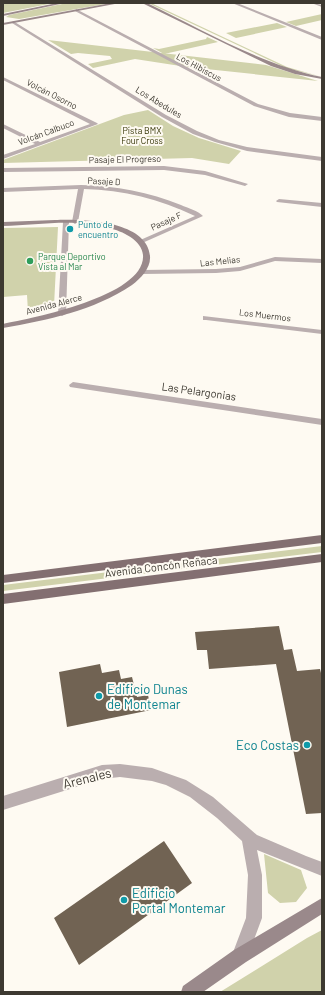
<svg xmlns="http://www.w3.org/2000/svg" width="325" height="995" viewBox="0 0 325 995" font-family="Barlow,sans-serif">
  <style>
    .green { fill: #d0d2ab }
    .building { fill: #716353 }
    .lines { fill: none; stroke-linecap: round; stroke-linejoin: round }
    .street { fill: #baaeaf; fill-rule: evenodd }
    .secondary { fill: #9a898b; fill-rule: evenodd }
    .primary { fill: #836f71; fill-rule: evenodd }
    .culture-dot { fill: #0f9aa8; stroke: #fefaf2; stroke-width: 1.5 }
    .leisure-dot { fill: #2e9e5b; stroke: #fefaf2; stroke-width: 1.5 }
    .labels { text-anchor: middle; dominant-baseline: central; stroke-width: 4; stroke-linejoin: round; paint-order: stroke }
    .far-street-label { font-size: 9px; fill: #3d3931; stroke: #fefaf2 }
    .far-park-label { font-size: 9px; fill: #313100; stroke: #fefaf2 }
    .far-culture-label { font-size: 9px; fill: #0d838f; stroke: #fefaf2; text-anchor: start }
    .far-leisure-label { font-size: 9px; fill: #27864d; stroke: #fefaf2; text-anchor: start }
    .street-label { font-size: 11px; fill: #3d3931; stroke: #fefaf2 }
    .near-culture-label { font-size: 13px; fill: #0d838f; stroke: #fefaf2; text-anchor: start }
    .near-street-label { font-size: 13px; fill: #3d3931; stroke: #fefaf2 }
  </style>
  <rect width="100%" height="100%" fill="#fefaf2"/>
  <!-- green -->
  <path class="green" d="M3,3h51l-51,10z
    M67,3h44l-92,16 -13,-2 3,-2z
    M148,3h3l136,64 35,10 -36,-9z
    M322,14v6l-26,6 -10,-4z
    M277,23l10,4 -51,11 -10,-5z
    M207,37l11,5 -54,12 -11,-6 6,1 47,-10z
    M48,40l218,25 52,16 -131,-14 -52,-8 -42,9 -5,-4 24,-5 -2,-3 -32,-3 -7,1z
    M148,110l25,16 26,12 42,13 -12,13 -37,-6 -189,5v-3l121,-45z
    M58,227l-4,79 -26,6 -1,-17 -24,2v-69z
    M322,546v6l-319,39v-6z
    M264,854l37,16 6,18 -11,14 -16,1 -12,-10z
    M322,930v62h-102l87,-54z"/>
  <!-- building -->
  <path class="building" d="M279,626l5,24 8,-1 5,22 23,-2 2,8v136l-16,1 -30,-150 -67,5 -2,-19h-10l-2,-18z
    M100,664l2,9 17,-3 2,9 11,-2 5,20 11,-2 3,15 -84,17 -8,-55z
    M164,841l28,42 -113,82 -25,-47z"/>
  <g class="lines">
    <!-- street -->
    <path class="street" d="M232,3h5l85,34v3z
      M313,3l9,2v2l-8,-3z
      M76,9l182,95 32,9 32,4v4l-33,-4 -35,-11 -179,-95z
      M13,21l153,94 31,16 22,9 28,7 75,10v4l-75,-10 -32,-9 -22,-8 -31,-17 -150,-94z
      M3,77l94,46 1,1 -95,35v-4l32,-11 -32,-16v-4l37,18 50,-18 -87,-44z
      M164,166l41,5 43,13 -3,2 -40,-11 -41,-5 -161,2v-4z
      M81,185c35,1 68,7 100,20 7,3 17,6 22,11l-63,28 -3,-2 1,-1 57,-25c-36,-17 -71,-26 -111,-27l-6,33 -3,2 -3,-2 6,-33 -75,3v-4z
      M279,199l43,4v4l-45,-5 -1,-1z
      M66,220l3,2 -3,92 -4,2 -4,-2 5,-92z
      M275,257l47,2v4l-47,-2 -35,10 -24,2 -74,1 -4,-2 4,-2 74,-1 24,-2z
      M203,316l119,14v4l-116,-14h-3z
      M73,382l249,37v6l-252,-38 -1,-2z
      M120,764l32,4 34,12 27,17 44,38 49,21 16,6v14l-65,-26 5,25v43l-16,43 -6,2 -6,-2 -2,-6 14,-37 2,-43 -6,-34 -25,-23 -27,-21 -24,-12 -14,-4 -32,-4 -18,2 -99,31v-14l99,-31z"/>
    <!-- secondary -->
    <path class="secondary" d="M57,3h8l-62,13v-2z
      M111,3h9l-117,22v-2z
      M142,3h5c56,27 115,62 175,74v2l-27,-5 -24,-8z
      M55,220c26,-1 92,0 95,36 1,12 -9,22 -18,29 -39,26 -84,35 -129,43v-4c30,-6 143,-28 140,-69 -1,-15 -21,-24 -34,-27 -33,-10 -72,-3 -106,-2v-4z
      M322,898v16l-76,48 -43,30h-22l2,-6 51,-36z"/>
    <!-- primary -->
    <path class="primary" d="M322,535v8l-319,40v-8z
      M322,554v8l-319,42v-10z"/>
  </g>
  <!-- markers -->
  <g class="culture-dot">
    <circle cx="70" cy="229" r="4"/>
    <circle cx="99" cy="696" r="4"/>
    <circle cx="307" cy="745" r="4"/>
    <circle cx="124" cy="900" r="4"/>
  </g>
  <circle class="leisure-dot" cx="30" cy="261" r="4"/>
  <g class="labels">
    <!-- far-street labels -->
    <g class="far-street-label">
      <text transform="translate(199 67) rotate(28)">Los Hibiscus</text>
      <text transform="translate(52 94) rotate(27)">Volcán Osorno</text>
      <text transform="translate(159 102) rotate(31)">Los Abedules</text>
      <text transform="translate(46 132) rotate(-20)">Volcán Calbuco</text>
      <text transform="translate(125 159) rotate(-1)">Pasaje El Progreso</text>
      <text transform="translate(104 181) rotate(3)">Pasaje D</text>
      <text transform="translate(166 221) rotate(-24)">Pasaje F</text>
      <text transform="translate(220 261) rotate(-6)">Las Melias</text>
      <text transform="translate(54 304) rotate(-15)">Avenida Alerce</text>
      <text transform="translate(265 315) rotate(7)">Los Muermos</text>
    </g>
    <!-- far-park labels -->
    <g class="far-park-label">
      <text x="142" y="130">Pista BMX<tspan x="142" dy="10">Four Cross</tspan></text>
    </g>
    <!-- far-culture labels -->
    <g class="far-culture-label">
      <text x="78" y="224">Punto de<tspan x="78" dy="10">encuentro</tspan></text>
    </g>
    <!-- far-leisure labels -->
    <g class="far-leisure-label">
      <text x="38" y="256">Parque Deportivo<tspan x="38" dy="10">Vista al Mar</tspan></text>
    </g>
    <!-- street labels -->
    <g class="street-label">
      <text transform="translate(199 391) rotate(8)">Las Pelargonias</text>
      <text transform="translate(161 566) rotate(-7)">Avenida Concón Reñaca</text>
    </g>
    <!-- near-culture labels -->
    <g class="near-culture-label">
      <text x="107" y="689">Edificio Dunas<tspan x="107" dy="15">de Montemar</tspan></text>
      <text x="299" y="745" text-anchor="end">Eco Costas</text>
      <text x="132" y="893">Edificio<tspan x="132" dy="15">Portal Montemar</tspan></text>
    </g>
    <!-- near-street labels -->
    <g class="near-street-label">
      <text transform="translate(87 778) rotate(-14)">Arenales</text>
    </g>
  </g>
  <!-- border -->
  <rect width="325" height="995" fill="none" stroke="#3d3931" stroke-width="8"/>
</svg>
